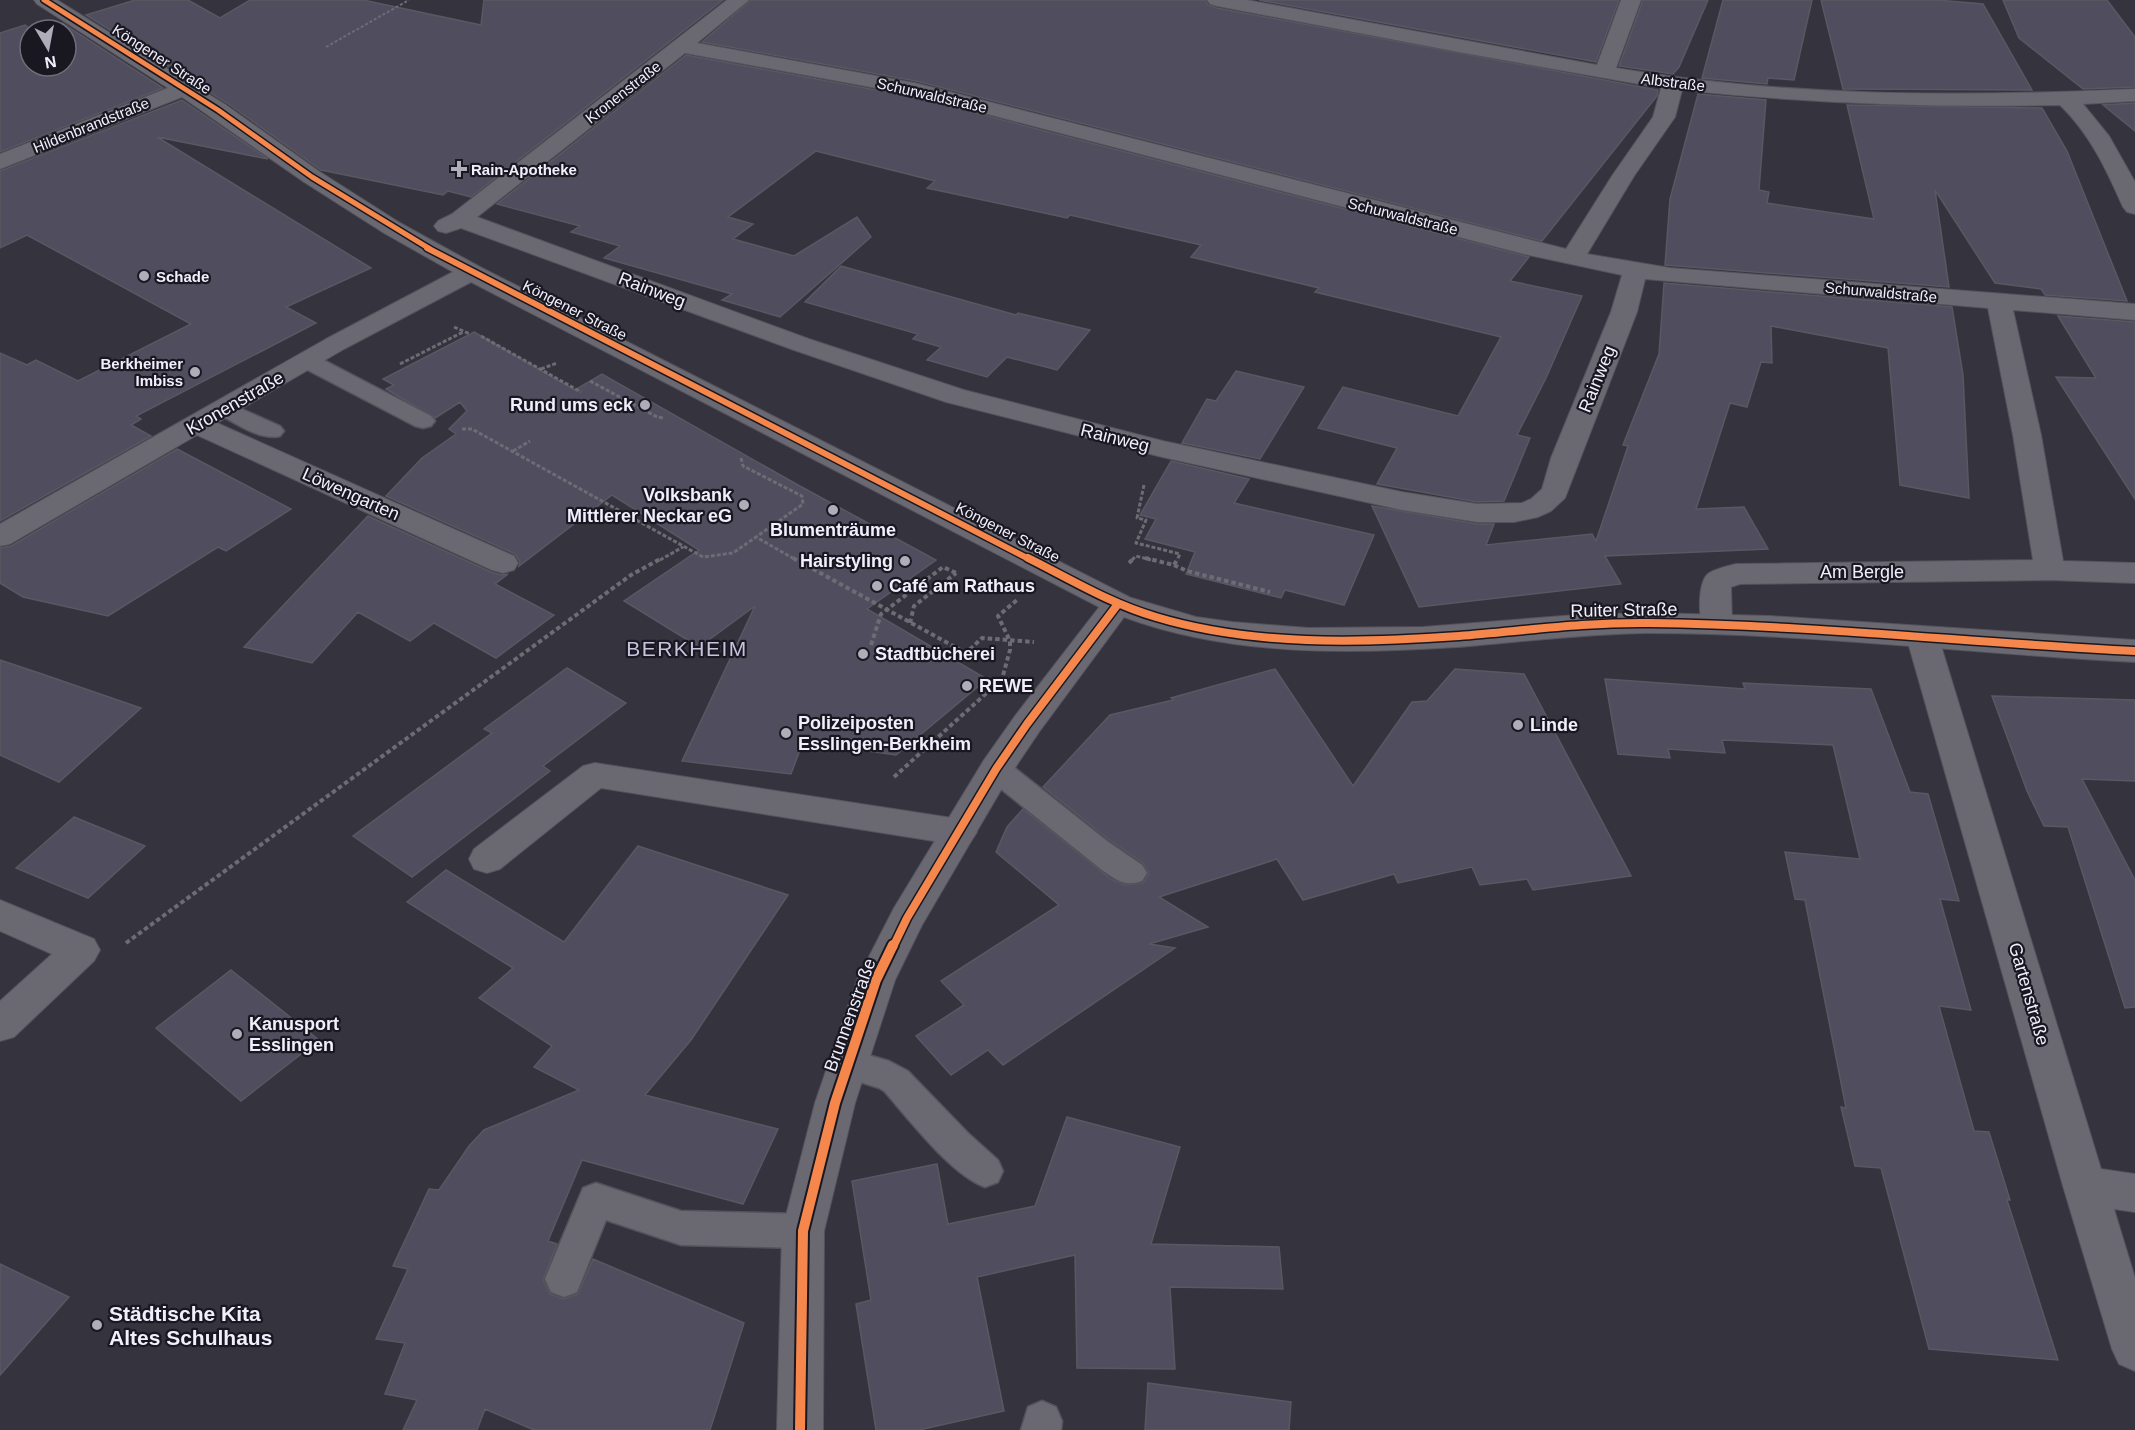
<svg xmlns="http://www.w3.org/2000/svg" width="2135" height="1430" viewBox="0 0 2135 1430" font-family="Helvetica,sans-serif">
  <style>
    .building { fill: #504d5e; stroke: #595862; stroke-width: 1.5 }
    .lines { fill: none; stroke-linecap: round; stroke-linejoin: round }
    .lane-casing { stroke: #54525c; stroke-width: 3 }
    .street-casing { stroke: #54525c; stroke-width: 2 }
    .secondary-casing { stroke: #54525c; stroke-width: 2 }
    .path-far2 { stroke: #6d6c75; stroke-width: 2; stroke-dasharray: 3 2; stroke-linecap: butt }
    .path-far1 { stroke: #6d6c75; stroke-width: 3; stroke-dasharray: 4 2; stroke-linecap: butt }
    .path { stroke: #6d6c75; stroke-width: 4; stroke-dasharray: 4.5 3; stroke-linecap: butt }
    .lane { fill: #6a6972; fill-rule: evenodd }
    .street { fill: #6a6972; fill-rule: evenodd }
    .secondary { fill: #6a6972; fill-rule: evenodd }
    .path-bridge { stroke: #6d6c75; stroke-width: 4; stroke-dasharray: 4.5 3; stroke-linecap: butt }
    .cycleway-far3-casing { stroke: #191821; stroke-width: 8 }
    .cycleway-far2-casing { stroke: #191821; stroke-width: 9 }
    .cycleway-far1-casing { stroke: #191821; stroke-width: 11 }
    .cycleway-casing { stroke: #191821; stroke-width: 14 }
    .cycleway-far3 { stroke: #f5874c; stroke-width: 5 }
    .cycleway-far2 { stroke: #f5874c; stroke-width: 6 }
    .cycleway-far1 { stroke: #f5874c; stroke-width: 8 }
    .cycleway { stroke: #f5874c; stroke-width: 10 }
    .poi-dot { fill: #afadba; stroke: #191821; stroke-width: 2 }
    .labels { text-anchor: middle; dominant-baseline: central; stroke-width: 4.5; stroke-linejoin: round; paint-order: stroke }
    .far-street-label { font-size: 15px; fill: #f1effd; stroke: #191821 }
    .far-poi-label { font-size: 15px; font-weight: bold; fill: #f1effd; stroke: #191821; text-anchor: start }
    .street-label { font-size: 18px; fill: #f1effd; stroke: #191821 }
    .poi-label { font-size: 18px; font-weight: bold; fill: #f1effd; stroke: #191821; text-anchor: start }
    .quarter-label { font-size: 21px; letter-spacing: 1.5px; fill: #c7c3de; stroke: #191821 }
    .near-poi-label { font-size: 21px; font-weight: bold; fill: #f1effd; stroke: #191821; text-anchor: start }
  </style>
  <rect width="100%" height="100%" fill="#34333e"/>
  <!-- building -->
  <path class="building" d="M135,0h53l32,18 30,-18h113l118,25 3,-25h239l-252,197 -23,-6 -5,4 -122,-25 -94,-67 -141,-88z
    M751,0h454l3,5 9,3 441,82 -1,6 -115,145 -626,-160 -214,-39z
    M1259,0h360l-23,62z
    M1643,0h65l-29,67 -6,7 -54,-8z
    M1723,0h89l-18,80 -26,-2 -1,6 -65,-6z
    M1821,0h116l46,4 49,86 -189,-1z
    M2003,0h104l28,37v50l-52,2 -64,-51z
    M62,23l101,65 -163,64v-119l25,-8 7,5h-2v36h36v-36h-26z
    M686,55l228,42 615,160 -19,24 72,15 -36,82 -29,57 13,3 -26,63 -27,1 -100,-18 20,-36 -79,-20 25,-41 115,29 43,-79 -186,-45 4,-4 -128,-31 10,-12 -131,-30 -3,3 -140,-30 8,-7 -119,-30 -88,66 25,7 -20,15 61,17 63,-39 14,20 -91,80 -58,-17 10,-6 -128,-36 16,-12 -49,-14 9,-6 -83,-22z
    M1698,94l68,6 -7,90 10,2 -2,11 107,16 -27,-114 195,3 25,43 60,150 -82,-6 -4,-6 -46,-6 -60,-93 14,97 -284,-22 5,-66z
    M182,100l86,59 -111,-22 214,131 -85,39 30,16 -180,93 5,3 -10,6 20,11 -151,85v-168l27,12 9,-5 42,21 113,-57 -164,-89 -27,13v-77z
    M2135,103v28l-32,-26z
    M841,266l175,49 2,-2 72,17 -33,40 -50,-13 -20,20 -60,-17 14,-13 -28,-8 5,-5 -113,-32z
    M1664,283l288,24 11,68 6,123 -69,-13 -12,-137 -117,-22 1,37 -11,-1 -14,45 -17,-4 -34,106 48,-2 24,42 -163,7 16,28 -202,23 -47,-101 105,18h17l-8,21 106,-11 4,7 32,-95 -5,-1 36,-91z
    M2058,316l77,6v177l-79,-122 40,1z
    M474,332l101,58 27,-16 196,111 138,75 -69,49 120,70 -91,76 -93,-13 -12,32 -109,-13 73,-155 -56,41 -75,-46 75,-51 -87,-55 -93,71 1,-4 -5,-8 -129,-58 36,-38 34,-24 -7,-5 18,-18 -7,-9 -25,16 -49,-29 8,-4 -11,-6z
    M1236,371l68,16 -44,72 -78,-16 25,-44 9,2z
    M177,449l114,60 -65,42 -8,-4 -110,69 -85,-19 -23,-14v-35l11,-2z
    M1171,461l78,18 -15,24 140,32 -30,70 -59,-15 -4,8 -95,-24 9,-22 -50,-13 11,-20 -16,-4z
    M368,516l123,56 11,3 6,-1 -13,10 59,31 -58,43 -62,-35 -24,18 -52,-29 -46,51 -68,-16z
    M0,660l42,14 99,34 -82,74 -59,-27z
    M567,668l59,35 -83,63 7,5 -138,106 -59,-41 139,-103 -8,-4z
    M1275,669l78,117 59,-84 15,-1 28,-32 69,5 107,202 -98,14 -6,-11 -47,6 -8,-18 -74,16 -4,-9 -91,26 -26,-41 -118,38 49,30 -59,17 26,4 -172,117 -15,-15 -37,25 -35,-39 48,-31 -23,-24 118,-76 -63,-53 11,-25 16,-18 88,70 14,6 18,-2 6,-9 -6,-11 -35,-24 -65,-52 67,-72 63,-15 -2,-2z
    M1605,679l140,10 -2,-6 128,6 39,103 18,2 31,107 -19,-2 31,111 -32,-4 35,125 15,1 21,68h-3l51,160 -129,-11 -48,-181 -26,-2 -14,-59 5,1 -41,-208 -10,-1 -10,-47 75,7 -27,-114 -111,-5 3,13 -57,-4 2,9 -52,-4z
    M1992,696l143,4v81l-53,-2 53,101v127l-10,1 -57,-181 -24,-1 -17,-35z
    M74,817l71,29 -57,52 -72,-30z
    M638,846l150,49 -97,145 -46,55 133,34 -35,75 -161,-44 -34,81 9,3 -14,36 7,14 13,5 15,-5 15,-35 151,64 -34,107h-176l-49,-21 -8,21h-74l14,-30 -32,-6 20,-51 -29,-4 32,-70 -15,-3 36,-77 10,1 30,-44 15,-16 95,-40 -45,-23 18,-21 -73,-48 34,-30 -106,-66 39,-32 118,72z
    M231,970l88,70 -78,61 -85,-73z
    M1067,1117l113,30 -29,97 128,3 4,42 -113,-2 5,82 -98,-1 -2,-113 -98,22 27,134 -85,19h-43l-20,-126 15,-4 -19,-119 85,-17 11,60 87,-18z
    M0,1264l69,33 -69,78z
    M1148,1383l143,19 -2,28h-144z"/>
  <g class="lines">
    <!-- lane casing -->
    <g class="lane-casing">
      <path id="lane" d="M308,354l8,2 115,60 4,5 -4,5 -8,2 -8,-2 -115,-60 -3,-5 3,-5z
        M226,402l54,24 4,5 -4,5c-20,5 -44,-13 -62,-22l-4,-5 4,-5z
        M996,758l10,3 101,80 35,24 5,8 -5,8c-18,6 -25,-1 -40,-11l-116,-93 -5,-8 5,-8z
        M847,1049l42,12 19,10 60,62 30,27 5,11 -5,11 -13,5c-34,-12 -76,-68 -101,-96l-5,-3 -44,-14 -5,-10 5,-10z
        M596,1183l85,28 122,3 13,5 6,12 -6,12 -13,5 -122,-3 -75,-25 -29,72 -13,5 -13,-5 -6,-13 38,-91z
        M1042,1401l14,6 6,14 -1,9h-40l7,-23z"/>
    </g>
    <!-- street casing -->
    <g class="street-casing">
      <path id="street" d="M34,0h23l169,105 94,67 80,51 80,44 649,330 4,7 -4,7 -11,3 -11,-3 -636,-329 -127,67 -127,74 297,133 4,7 -4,7 -11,3 -11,-3 -295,-135 -187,109 -10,2v-22l326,-185 127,-67 -69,-39 -80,-51 -122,-85 -182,72v-15l168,-66 -131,-84z
        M727,0h22l-52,43 218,40 651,166 46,-73 41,-59 8,-29 -197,-35 -247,-47 -7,-2 -3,-4h40l350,65 24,-65h20l-25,68c171,29 346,29 519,21v12l-52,3 26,32 26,46v32l-8,-2 -4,-5c-17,-38 -33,-73 -63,-102 -127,3 -253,-2 -378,-15l-7,27 -41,59 -47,78 83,14 465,36v16l-122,-10 28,125 22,126 72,2v20l-85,-3 -310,4 -9,3 1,37 -5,7 -11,3 -11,-3c-7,-10 -8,-50 4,-58 7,-4 18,-7 27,-9l297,-4 -20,-125 -25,-127 -343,-29 -8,33 -72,186 -14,13 -13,6 -24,5h-37l-75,-12 -240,-53 -216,-55 -155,-53 -330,-121 -15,5 -8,-2 -4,-5 4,-5 14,-7zM685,53l229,42 610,159 98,21 -11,37 -60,146 -9,31 -11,10 -9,4 -45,1 -75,-12 -239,-51 -199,-51 -155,-51 -332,-122z
        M1923,628l11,3 5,8 162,530 34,5v38l-21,-3 21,69v93l-16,-7 -7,-15 -49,-163 -156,-547 5,-8z
        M595,763l364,56 12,4 6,9 -6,9 -12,4 -358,-57 -101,81 -13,4 -13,-4 -5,-10 5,-10 109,-83z
        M0,900l94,39 6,11 -6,11 -80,76 -14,4v-40l52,-47 -52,-23z"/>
    </g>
    <!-- secondary casing -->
    <g class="secondary-casing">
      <path id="secondary" d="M1118,594l78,23 36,5 76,6 115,-1 153,-12 72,-2 122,3 365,24v22c-163,-8 -326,-29 -489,-29 -63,1 -126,9 -189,14 -110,7 -228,9 -333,-30l-85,115 -31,46 -86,147 -27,55 -40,123 -31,128 -1,199h-46l5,-199 33,-128 42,-123 37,-72 90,-148 31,-44 92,-119z"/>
    </g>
    <!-- path-far2 -->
    <path class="path-far2" d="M326,47l83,-47"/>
    <!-- path-far1 -->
    <path class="path-far1" d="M454,327l16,7
      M481,336l100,56
      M400,364l63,-32
      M541,369l16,-6
      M590,381l67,36 6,1
      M462,429h10l231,128 30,-4 23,-16 40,23
      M513,451l17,-10
      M741,458l2,8 59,30 1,8 -47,33
      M1144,485l-7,33 9,2 -10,23 44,11 -3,6
      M660,560l23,-13
      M1132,560l4,-4 15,4"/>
    <!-- path -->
    <path class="path" d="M793,558l173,95 16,-15 52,4
      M1145,558l29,7 4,-7
      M1129,563l5,-5
      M1174,565l13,6 83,21
      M910,623l4,-17 42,-33
      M894,777l108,-98 8,-29v-9l-12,-25 19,-16
      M126,943l505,-368 31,-17"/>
    <!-- lane -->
    <use href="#lane" class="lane"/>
    <!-- street -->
    <use href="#street" class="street"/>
    <!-- secondary -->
    <use href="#secondary" class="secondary"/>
    <!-- path-bridge -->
    <path class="path-bridge" d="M871,645l10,-31 62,-47 13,6"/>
    <!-- cycleway-far3 casing -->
    <g class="cycleway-far3-casing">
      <path id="cycleway-far3" d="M44,0l174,110 94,67 118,72"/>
    </g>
    <!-- cycleway-far2 casing -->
    <g class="cycleway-far2-casing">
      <path id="cycleway-far2" d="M427,248l604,312"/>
    </g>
    <!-- cycleway-far1 casing -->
    <g class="cycleway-far1-casing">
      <path id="cycleway-far1" d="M1028,558c42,21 83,46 128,59 96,29 204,26 303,19 64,-5 127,-14 191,-13 162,2 323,20 485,28
        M893,947l14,-29 89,-149 31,-45 91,-120"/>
    </g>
    <!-- cycleway casing -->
    <g class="cycleway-casing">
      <path id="cycleway" d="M800,1430l3,-199 32,-128 41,-123 17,-35"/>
    </g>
    <!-- cycleway-far3 -->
    <use href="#cycleway-far3" class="cycleway-far3"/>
    <!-- cycleway-far2 -->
    <use href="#cycleway-far2" class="cycleway-far2"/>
    <!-- cycleway-far1 -->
    <use href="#cycleway-far1" class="cycleway-far1"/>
    <!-- cycleway -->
    <use href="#cycleway" class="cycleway"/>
  </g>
  <!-- markers -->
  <g class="poi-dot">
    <path d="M456 160h6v6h6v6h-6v6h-6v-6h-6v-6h6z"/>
    <circle cx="144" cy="276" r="6"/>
    <circle cx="195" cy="372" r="6"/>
    <circle cx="645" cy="405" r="6"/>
    <circle cx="744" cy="505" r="6"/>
    <circle cx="833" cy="510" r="6"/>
    <circle cx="905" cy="561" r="6"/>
    <circle cx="877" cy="586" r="6"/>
    <circle cx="863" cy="654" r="6"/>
    <circle cx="967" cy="686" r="6"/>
    <circle cx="1518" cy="725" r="6"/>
    <circle cx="786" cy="733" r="6"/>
    <circle cx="237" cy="1034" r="6"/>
    <circle cx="97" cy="1325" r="6"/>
  </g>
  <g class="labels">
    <!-- far-street labels -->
    <g class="far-street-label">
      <text transform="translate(162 59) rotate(33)">Köngener Straße</text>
      <text transform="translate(1673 82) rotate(7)">Albstraße</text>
      <text transform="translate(623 92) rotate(-38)">Kronenstraße</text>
      <text transform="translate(932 95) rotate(13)">Schurwaldstraße</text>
      <text transform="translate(91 125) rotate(-22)">Hildenbrandstraße</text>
      <text transform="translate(1403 216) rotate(14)">Schurwaldstraße</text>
      <text transform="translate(1881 292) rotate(5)">Schurwaldstraße</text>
      <text transform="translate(575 310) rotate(27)">Köngener Straße</text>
      <text transform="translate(1008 532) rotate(27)">Köngener Straße</text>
    </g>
    <!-- far-poi labels -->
    <g class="far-poi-label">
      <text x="471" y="169">Rain-Apotheke</text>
      <text x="156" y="276">Schade</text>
      <text x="183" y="363" text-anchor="end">Berkheimer<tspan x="183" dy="17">Imbiss</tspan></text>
    </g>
    <!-- street labels -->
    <g class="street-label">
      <text transform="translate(652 290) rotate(21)">Rainweg</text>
      <text transform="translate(1597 379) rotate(-68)">Rainweg</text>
      <text transform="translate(235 403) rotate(-30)">Kronenstraße</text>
      <text transform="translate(1115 438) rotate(14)">Rainweg</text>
      <text transform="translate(351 494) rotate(24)">Löwengarten</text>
      <text x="1862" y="572">Am Bergle</text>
      <text transform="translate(1624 610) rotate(-1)">Ruiter Straße</text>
      <text transform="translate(2029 994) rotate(74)">Gartenstraße</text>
      <text transform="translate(850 1015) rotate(-70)">Brunnenstraße</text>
    </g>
    <!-- poi labels -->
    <g class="poi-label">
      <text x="633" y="405" text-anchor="end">Rund ums eck</text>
      <text x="732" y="495" text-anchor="end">Volksbank<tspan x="732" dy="21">Mittlerer Neckar eG</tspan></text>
      <text x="833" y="530" text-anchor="middle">Blumenträume</text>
      <text x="893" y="561" text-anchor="end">Hairstyling</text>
      <text x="889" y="586">Café am Rathaus</text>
      <text x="875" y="654">Stadtbücherei</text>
      <text x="979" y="686">REWE</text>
      <text x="798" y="723">Polizeiposten<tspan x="798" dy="21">Esslingen-Berkheim</tspan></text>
      <text x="1530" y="725">Linde</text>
      <text x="249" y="1024">Kanusport<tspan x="249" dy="21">Esslingen</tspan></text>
    </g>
    <!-- quarter labels -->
    <g class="quarter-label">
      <text x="687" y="648">BERKHEIM</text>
    </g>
    <!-- near-poi labels -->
    <g class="near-poi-label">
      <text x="109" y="1313">Städtische Kita<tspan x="109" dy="24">Altes Schulhaus</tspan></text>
    </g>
  </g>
  <!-- north arrow -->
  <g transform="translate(48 48) rotate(170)"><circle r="28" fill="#191821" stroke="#6f6e79" stroke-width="1.5"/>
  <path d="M0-4.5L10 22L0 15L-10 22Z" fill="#afadba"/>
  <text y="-9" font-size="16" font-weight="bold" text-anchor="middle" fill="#f1effd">N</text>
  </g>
</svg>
